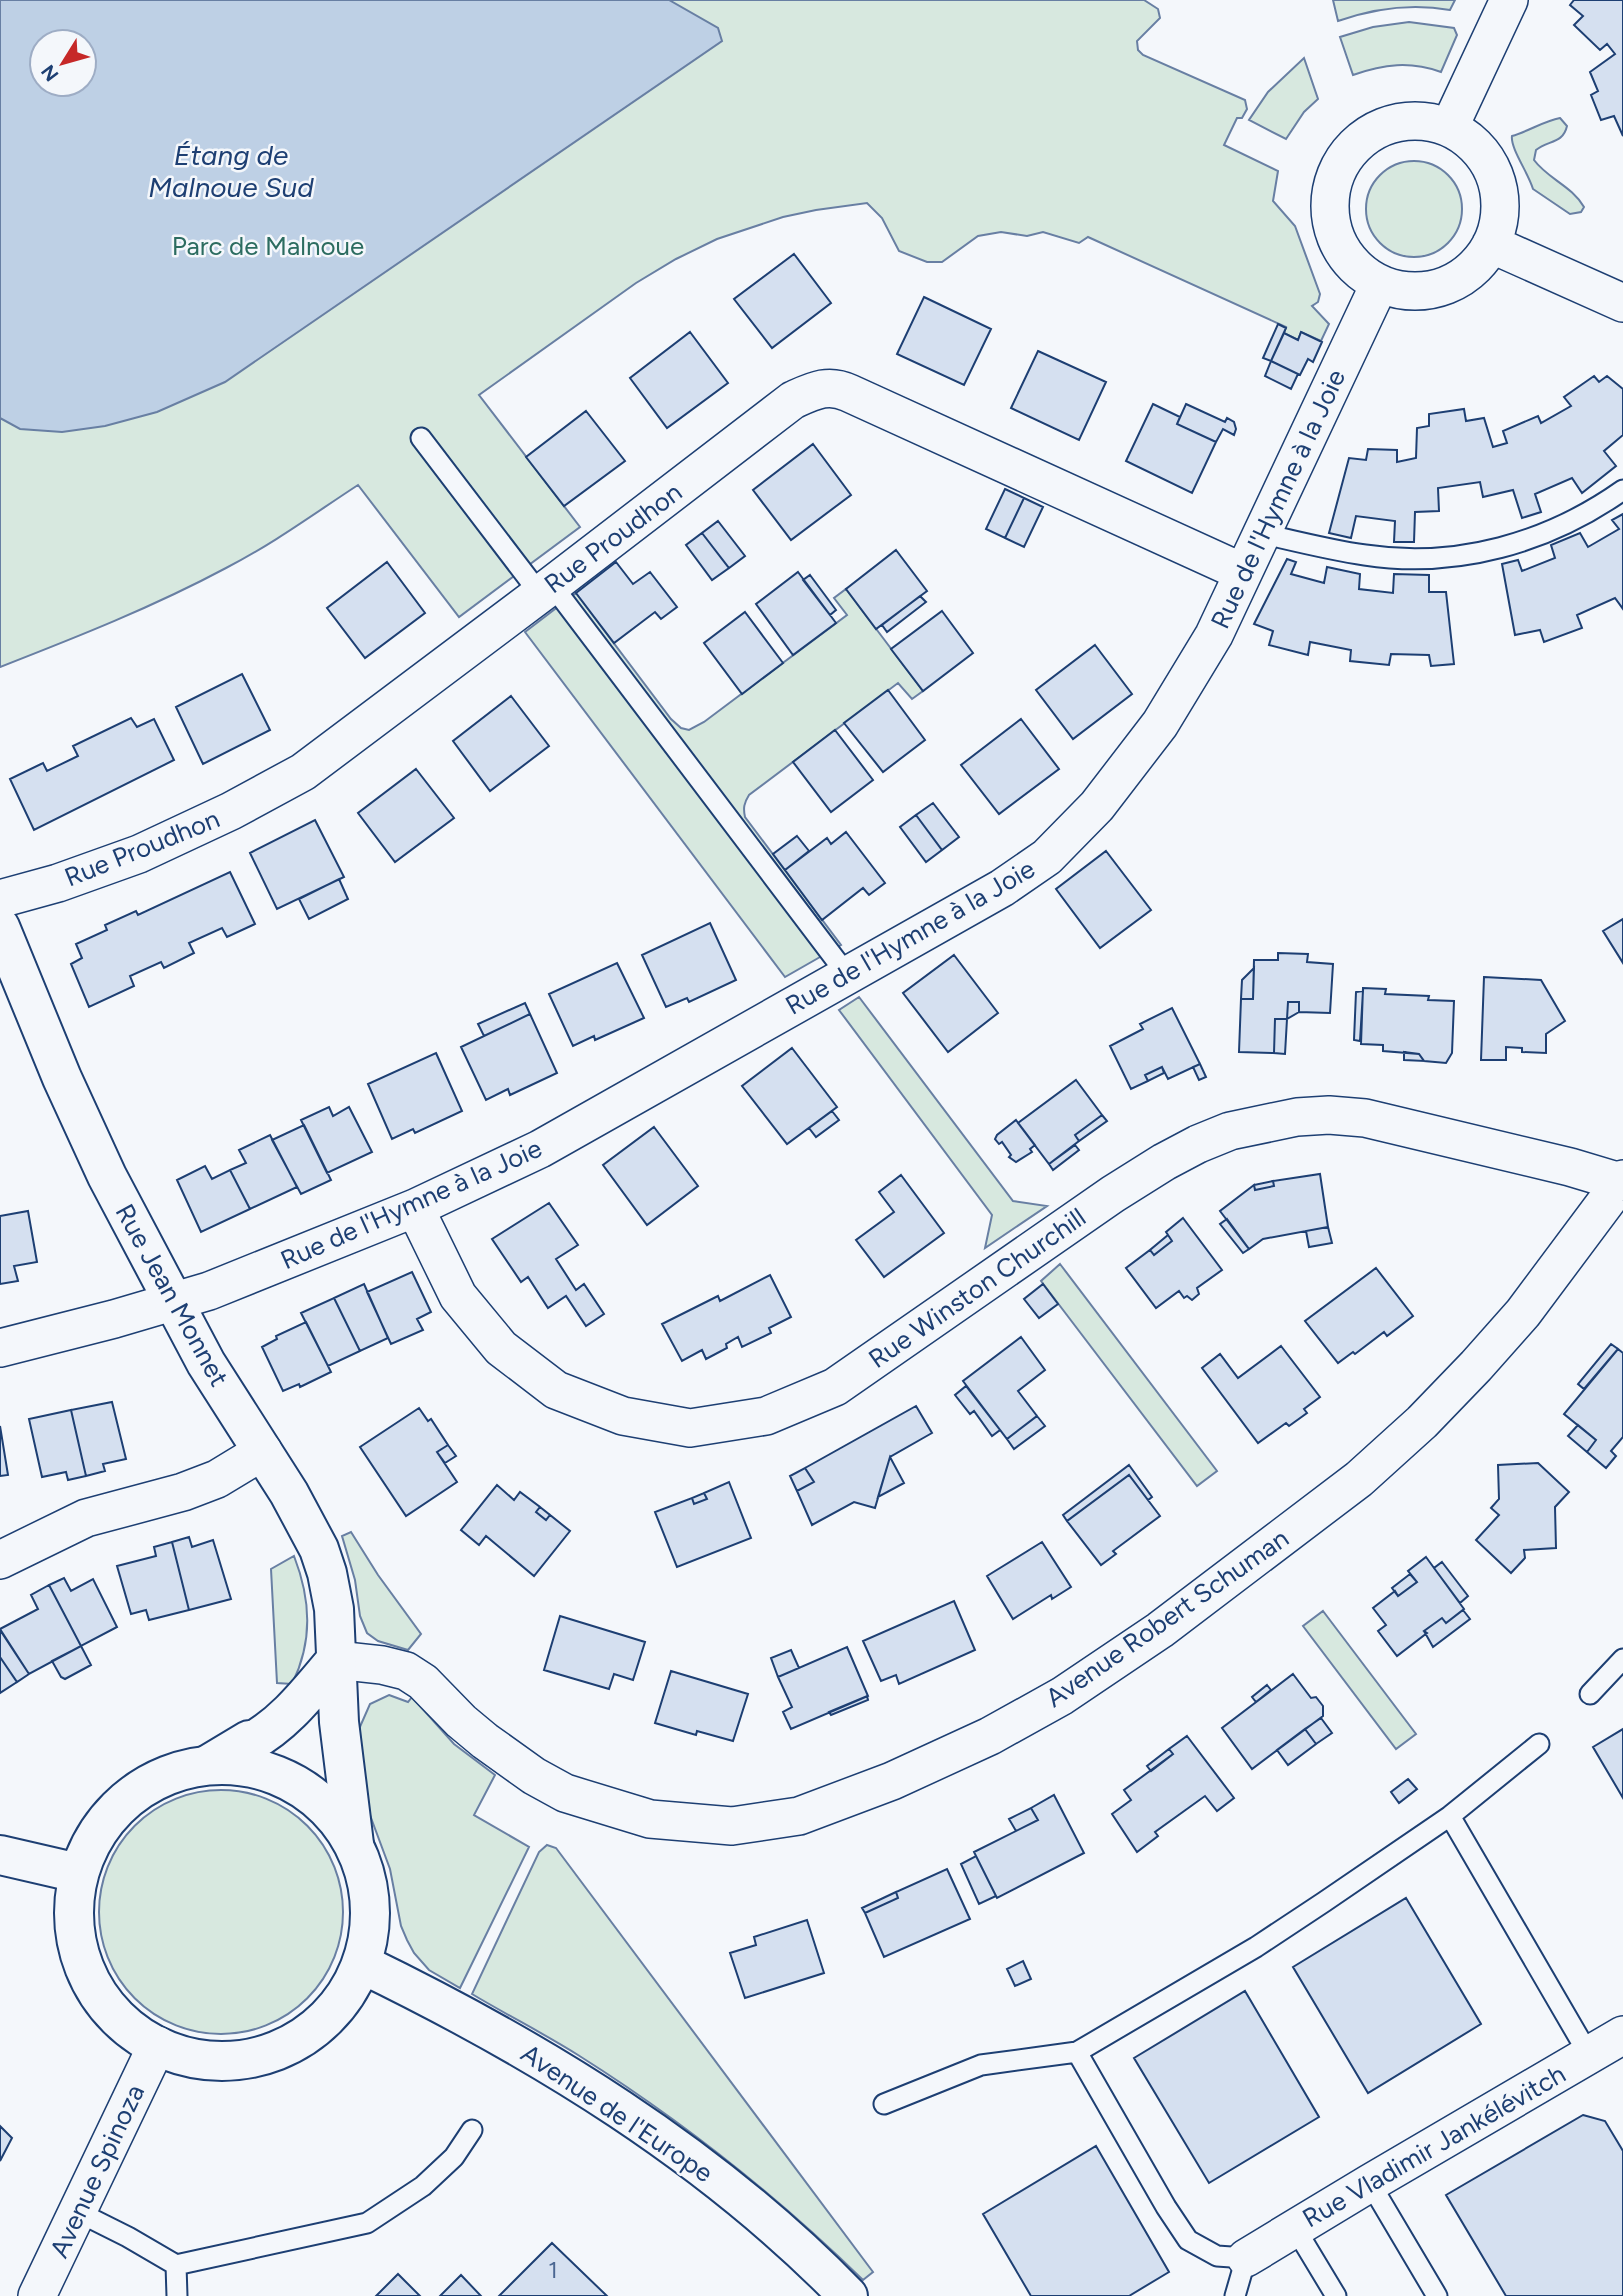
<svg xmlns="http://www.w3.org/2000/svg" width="1623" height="2296" viewBox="0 0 1623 2296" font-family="Figtree,sans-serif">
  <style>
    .green { fill: #d7e8df; stroke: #687fa3; stroke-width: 2; fill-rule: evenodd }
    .water { fill: #bed0e5; stroke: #687fa3; stroke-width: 2; fill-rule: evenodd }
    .building { fill: #d5e0f0; stroke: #1d3f73; stroke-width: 2 }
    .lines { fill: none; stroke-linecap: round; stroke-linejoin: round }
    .service-casing { stroke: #1d3f73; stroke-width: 23 }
    .minor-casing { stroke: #1d3f73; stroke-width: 40 }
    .tertiary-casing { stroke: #1d3f73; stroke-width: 42 }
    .secondary-casing { stroke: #1d3f73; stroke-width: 42 }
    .service { stroke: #f4f7fb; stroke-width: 19 }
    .minor { stroke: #f4f7fb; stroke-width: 37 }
    .tertiary { stroke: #f4f7fb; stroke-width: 38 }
    .secondary { stroke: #f4f7fb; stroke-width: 38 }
    .labels { text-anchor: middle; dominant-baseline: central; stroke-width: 5; stroke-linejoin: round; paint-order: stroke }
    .number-label { font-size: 23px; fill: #4b6792 }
    .park-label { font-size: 26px; fill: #2c6c60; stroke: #f4f7fb }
    .street-label { font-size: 26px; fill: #1d3f73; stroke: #f4f7fb }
    .water-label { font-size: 28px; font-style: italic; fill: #1d3f73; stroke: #f4f7fb }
  </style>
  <rect width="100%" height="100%" fill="#f4f7fb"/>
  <!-- green -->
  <path class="green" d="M0,0h1144l14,9 2,9 -23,23 1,9 5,5 102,45 2,9 -5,9h-5l-13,27 54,26 -5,30 22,25 25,68 -2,8 -6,4 17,18 -8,17 -20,-9 -3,8 -14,-7 2,-6 -198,-90 -9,6 -36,-11 -16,4 -26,-4 -23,4 -36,26h-15l-28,-11 -17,-33 -15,-15 -51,7 -33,7 -66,22 -41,20 -40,24 -157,112 101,132 -121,90 -101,-132c-43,28 -85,59 -132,83 -73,39 -149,69 -226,99zM42,42h42v42h-42z
    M1333,0h122l-5,10c-39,-7 -75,-2 -112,11z
    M1409,22l45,6 3,7 -16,37c-31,-11 -57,-8 -88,3l-13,-38 33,-10z
    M1304,58l14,41 -14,13 -18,27 -37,-19 19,-28z
    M1560,118l7,8c-4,18 -19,14 -31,24l-2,10c14,19 38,26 50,47l-3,5 -11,2 -37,-25c-4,-15 -23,-41 -21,-53 17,-5 32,-15 48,-18z
    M1366 209a48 48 0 1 1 96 0a48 48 0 1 1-96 0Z
    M846,589l77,102 -11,8 -14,-16 -149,112c-5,8 -6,13 -4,22l96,128 -56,32 -260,-345 51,-39 95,126 10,9 8,2 15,-8 143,-107 -13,-17z
    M859,997l154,204 34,5 -62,42 7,-33 -153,-205z
    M1060,1264l157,207 -20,15 -156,-205z
    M351,1532l27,43 43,59 -13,16 -30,-9 -11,-8 -7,-17 -5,-36 -13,-44z
    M294,1556c17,44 19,85 -2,128l-15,-1 -6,-114z
    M1323,1611l93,123 -20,15 -93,-123z
    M389,1695l19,7 4,-5 42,47 41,31 -21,40 55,32 -69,141 -31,-18 -15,-17 -7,-13 -6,-14 -11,-57 -26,-70 -5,-70 11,-25z
    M99 1912a122 122 0 1 1 244 0a122 122 0 1 1-244 0Z
    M547,1845l9,3 317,424 -10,8c-87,-85 -182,-160 -285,-225 -35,-22 -71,-40 -106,-61l67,-142z"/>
  <!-- water -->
  <path class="water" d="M0,0h669l49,28 4,13 -497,341 -68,30 -52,14 -43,6 -42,-3 -20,-11zM42,42h42v42h-42z"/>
  <!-- building -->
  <path class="building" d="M1574,0h49v136l-9,-20 -13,4 -10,-25 7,-4 -8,-19 25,-18 -8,-10 -7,6 -26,-25 9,-9 -13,-11z
    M794,254l37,49 -59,45 -38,-49z
    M924,297l67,32 -27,56 -67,-31z
    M1278,324l8,4 -15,33 -8,-3z
    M690,332l38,51 -61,45 -37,-50z
    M1301,332l21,10 -9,20 -5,-3 -8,16 -29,-14 13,-28 14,7z
    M1038,351l68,31 -27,58 -68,-32z
    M1271,361l27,13 -7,15 -26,-13z
    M1594,376l5,6 8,-6 16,13v46l-19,16 12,15 -34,27 -10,-15 -37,16 6,18 -19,6 -9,-28 -30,7 -3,-15 -42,6 1,23 -24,1 -1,30h-20l1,-21 -39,-5 -5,22 -22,-5 20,-75 17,2 2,-11 29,1v12l19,-4 1,-30 12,-2v-12l35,-5 2,12 18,-3 9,29 14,-4 -4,-12 35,-15 3,7 30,-17 -7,-9z
    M1153,404l27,13 -3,7 39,18 -24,51 -66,-32z
    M1186,404l39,18 2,-4 7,4 2,7 -2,6 -11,-6 -7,13 -39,-18z
    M586,411l39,50 -61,45 -38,-49z
    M813,444l38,51 -60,45 -38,-50z
    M1005,489l19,9 -19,40 -19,-9z
    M1024,498l19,9 -19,40 -19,-9z
    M1623,514v95l-8,-11 -38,17 5,13 -38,14 -4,-12 -25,5 -13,-71 16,-4 4,11 33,-13 -4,-13 29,-12 8,14 31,-18 -7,-9z
    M718,521l27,35 -16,12 -27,-35z
    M702,533l27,35 -17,12 -26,-35z
    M896,550l31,41 -51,38 -30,-40z
    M1287,559l9,3 -5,12 33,9 3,-16 33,7 -1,15 34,4 1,-19 35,1v17h17l8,72 -23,2 -2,-11 -38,-1 -2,11 -39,-4 1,-11 -41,-8 -2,13 -39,-10 4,-14 -19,-7z
    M387,562l38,51 -60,45 -38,-50z
    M616,562l17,22 17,-12 27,35 -16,12 -6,-7 -41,31 -38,-50z
    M798,572l38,51 -43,32 -37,-51z
    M810,575l26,35 -6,5 -27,-35z
    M920,596l6,6 -39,30 -5,-7z
    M942,611l31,42 -50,38 -32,-42z
    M745,612l38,51 -41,31 -38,-51z
    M1095,645l37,49 -59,45 -37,-49z
    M242,674l28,56 -67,34 -27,-57z
    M888,690l37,50 -42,32 -39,-49z
    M511,696l38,50 -59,45 -37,-50z
    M131,718l6,9 17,-8 20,41 -140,70 -24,-51 33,-16 4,8 31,-15 -5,-10z
    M1021,719l38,50 -60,45 -38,-49z
    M835,730l38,50 -42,32 -38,-50z
    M416,769l38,49 -59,44 -37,-49z
    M933,803l26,34 -17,13 -26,-35z
    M916,815l26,35 -16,12 -26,-35z
    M315,820l29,57 -67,32 -27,-56z
    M846,832l39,51 -16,12 -6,-7 -41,32 -37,-50 42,-32 4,6z
    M797,836l12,15 -24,19 -12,-16z
    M1106,851l45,59 -51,38 -44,-59z
    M230,872l25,52 -28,13 -5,-9 -33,15 5,10 -30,15 -3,-6 -31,14 4,10 -45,21 -18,-43 11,-6 -6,-14 31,-14 -2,-5 31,-14 2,4z
    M339,879l9,20 -39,20 -10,-20z
    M1623,919v44l-20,-32z
    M710,923l26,57 -47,22 -2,-4 -21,9 -24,-52z
    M1278,953l30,1 -1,8 26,2 -3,49 -31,-1v-10h-11l-1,17h-12l-1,34 -35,-1 2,-53h12l1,-39h24z
    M954,955l44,58 -50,39 -45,-59z
    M617,963l27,55 -49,22 -1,-4 -21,10 -24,-52z
    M1254,968l-1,31h-12l1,-19z
    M1484,977l57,3 24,41 -19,13v19l-24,-1v-4l-16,-1v13h-25z
    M1363,988l23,1 -1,5 44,2 -1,4 26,1 -2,52 -6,10 -22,-2 -5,-7 -36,-3v-6l-22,-1z
    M1363,991l-3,50 -6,-1 2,-48z
    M1288,1002h11v10l-12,7z
    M525,1003l5,11 -46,22 -6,-12z
    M1172,1008l28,56 -32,15 -6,-12 -17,8 3,6 -17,8 -21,-43 33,-17 -3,-5z
    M530,1014l27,59 -47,22 -2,-6 -22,11 -25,-53z
    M1275,1019h12l-2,35 -11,-1z
    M792,1048l45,59 -50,37 -45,-58z
    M1404,1052l15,2 5,7 -20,-1z
    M436,1053l26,58 -47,22 -2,-4 -21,10 -24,-55z
    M1200,1064l6,13 -7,3 -6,-13z
    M1162,1067l2,6 -16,8 -3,-6z
    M1076,1080l26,35 -27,20 4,6 -30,23 -31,-41z
    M329,1107l4,9 16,-9 23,45 -45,21 -26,-53z
    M832,1111l7,9 -23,17 -7,-9z
    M1102,1115l5,6 -28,20 -4,-6z
    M1016,1120l19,25 -5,4 2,3 -16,10 -7,-5 2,-2 -9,-13 -3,2 -4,-5 2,-4z
    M304,1125l27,55 -30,14 -29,-54z
    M654,1127l44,59 -51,39 -44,-60z
    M270,1135l27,52 -47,22 -20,-39 16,-7 -7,-13z
    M1075,1145l4,5 -26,20 -4,-6z
    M205,1166l7,13 18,-9 20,39 -49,23 -24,-52z
    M1320,1174l8,53 -65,12 -14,10 -29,-38 34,-26 1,5 19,-4 -1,-5z
    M901,1175l43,58 -60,44 -28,-37 38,-28 -15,-20z
    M1273,1181l1,5 -19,4 -1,-5z
    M549,1203l29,42 -22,14 20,31 8,-6 20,30 -18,12 -20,-30 -18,12 -20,-31 -7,5 -29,-43z
    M28,1211l9,51 -23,4 4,15 -18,3v-68z
    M1183,1218l39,52 -25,18 2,6 -7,6 -5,-4 -3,2 -5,-7 -23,17 -30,-40 24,-18 4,5 18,-14 -6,-9z
    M1227,1219l22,30 -6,4 -23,-29z
    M1328,1227l4,16 -23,4 -3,-16z
    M1168,1235l4,6 -18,14 -4,-5z
    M1376,1268l37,48 -26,20 -3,-4 -29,22 -2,-2 -15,11 -33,-42z
    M412,1272l19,40 -14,7 6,11 -32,14 -24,-52z
    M770,1275l21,42 -22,11 2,5 -29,14 -4,-10 -12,7 1,4 -21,11 -4,-9 -20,11 -20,-37 56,-28 2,5z
    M364,1284l24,54 -28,13 -26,-53z
    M1043,1284l15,20 -19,14 -15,-19z
    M334,1298l26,53 -32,15 -27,-53z
    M306,1322l25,50 -31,15 -1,-3 -16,7 -21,-44 15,-8 -1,-3z
    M1021,1337l24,33 -27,21 19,25 -30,23 -44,-58z
    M1611,1344l7,5 -34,40 -6,-5z
    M1281,1346l39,51 -16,12 3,4 -18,13 -3,-3 -28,20 -56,-75 18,-14 18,24z
    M1618,1349l5,4v84l-12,14 5,5 -10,12 -19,-16 9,-12 -32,-26z
    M966,1386l34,44 -8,6 -18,-25 -4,3 -15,-19z
    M112,1402l14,57 -23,5 2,7 -19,5 -15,-66z
    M916,1406l16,27 -42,24 -15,51 -21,-6 -42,23 -15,-34 17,-9 -9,-14z
    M419,1408l9,13 3,-2 17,26 -11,7 20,30 -51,34 -46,-69z
    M71,1410l15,66 -18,4 -2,-8 -24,5 -13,-58z
    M1037,1416l8,10 -31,23 -7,-10z
    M1578,1425l18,15 -9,12 -19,-16z
    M0,1426l8,49 -8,1z
    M448,1445l8,11 -11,7 -8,-11z
    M890,1457l14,26 -26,14z
    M1538,1463l31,29 -14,15 1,41 -32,2 1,8 -14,15 -35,-33 23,-25 -8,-7 8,-9 -1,-34z
    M1129,1465l23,32 -4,3 -19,-25 -62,46 -4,-6z
    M805,1468l9,14 -17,9 -7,-15z
    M1129,1475l31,41 -47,35 3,3 -15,11 -34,-44z
    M729,1482l22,56 -74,29 -22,-55 37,-14 2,6 13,-5 -3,-6z
    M497,1485l17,15 6,-8 20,15 -4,5 10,8 4,-5 20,16 -36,45 -48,-40 -7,9 -18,-15z
    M704,1493l3,6 -13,5 -2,-6z
    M540,1507l10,8 -4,5 -10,-8z
    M189,1537l3,10 21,-7 18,59 -42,11 -17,-68z
    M172,1542l17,68 -40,10 -3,-10 -15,4 -14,-48 39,-10 -2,-9z
    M1042,1542l29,45 -19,12 -1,-4 -38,24 -26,-43z
    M1426,1557l38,52 -18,14 -4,-5 -18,13 3,2 -30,23 -19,-25 8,-6 -13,-17 22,-17 3,5 19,-14 -9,-11z
    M1442,1562l26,34 -8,7 -26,-35z
    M1410,1574l7,8 -19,14 -6,-8z
    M64,1578l7,13 22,-12 24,48 -36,19 -32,-61z
    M49,1585l32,61 -52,28 -29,-45 38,-20 -7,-14z
    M954,1601l21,49 -76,34 -3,-9 -15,6 -18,-40z
    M1463,1610l7,9 -37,28 -9,-16 18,-13 4,5z
    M560,1616l85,26 -12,38 -19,-6 -5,15 -65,-19z
    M0,1630l29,44 -12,8 -17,-25z
    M81,1646l10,19 -26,14 -4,-2 -9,-16z
    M847,1647l21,49 -77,33 -8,-17 9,-5 -14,-30z
    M791,1650l8,18 -21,9 -7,-19z
    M0,1657l17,25 -17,11z
    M671,1671l77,23 -15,47 -36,-10 -1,4 -41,-12z
    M1293,1674l18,24 5,-1 7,9v10l-71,53 -30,-41z
    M1267,1685l4,5 -15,12 -4,-5z
    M867,1696l1,4 -37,15 -2,-3z
    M1321,1718l11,15 -16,11 -11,-15z
    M1305,1729l11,15 -28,21 -11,-15z
    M1623,1729v69l-30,-51z
    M1187,1736l47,62 -17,13 -12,-15 -50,36 3,4 -21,16 -25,-38 19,-14 -7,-10 49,-36 -4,-5z
    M1169,1749l4,5 -22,17 -4,-5z
    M1408,1779l9,10 -18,14 -8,-11z
    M1054,1795l30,58 -87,45 -23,-46 64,-32 -7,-12z
    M1031,1808l7,12 -22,11 -7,-12z
    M976,1856l20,40 -17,8 -18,-40z
    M947,1869l23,50 -86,38 -19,-44 33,-15 -2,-6z
    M896,1892l2,6 -33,15 -3,-5z
    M1406,1898l75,126 -113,69 -75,-126z
    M807,1920l17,53 -79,25 -15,-45 26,-8 -2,-8z
    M1023,1961l8,18 -16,7 -8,-17z
    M1245,1991l74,126 -110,66 -75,-125z
    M1583,2115l22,6 18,30v145h-117l-60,-101z
    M0,2126l12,12 -12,23z
    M1096,2146l73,126 -40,24h-98l-48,-82z
    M552,2243l55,53h-108z
    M398,2274l22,22h-44z
    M461,2275l20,21h-41z"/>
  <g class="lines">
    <!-- service casing -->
    <g class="service-casing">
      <path id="service" d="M421,438l119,156
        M1260,533c35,8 70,17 105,22 92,14 183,-12 258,-65
        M552,585l296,391
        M1590,1694l33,-35
        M1450,1816l139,239
        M1077,2052l89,155 22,33 29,16 29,2 -11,38
        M884,2104l97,-39 96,-13 179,-105 68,-45 126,-86 89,-72
        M1370,2183l67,113
        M78,2212l50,25 48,28 1,31
        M1295,2228l41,68
        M176,2265l191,-42 56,-37 31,-29 18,-27"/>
    </g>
    <!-- minor casing -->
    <g class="minor-casing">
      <path id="minor" d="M1330 206a85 85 0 1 1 170 0a85 85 0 1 1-170 0Z
        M1449,128l60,-128
        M1491,244l132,59
        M0,899l58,-16 81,-29 92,-43 72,-39 249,-187 241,-185c20,-9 35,-17 56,-7l393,179
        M415,1208l43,88 43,52 55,42 67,26 67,12 76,-12 69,-29 278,-193 51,-32 34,-18 32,-13 67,-14 32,-2 36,3 205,49 50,15
        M0,1348l114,-29 95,-28 206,-83 125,-59 462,-261 45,-31 50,-51 63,-82 54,-89 165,-350
        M0,1560l86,-42 97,-26 34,-13 46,-28
        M336,1660l46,5 24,6 17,11 38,39 24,20 49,35 31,17 85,26 82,7 67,-10 93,-35 98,-45 72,-40 98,-66 199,-151 63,-57 54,-56 47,-53 100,-134
        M1246,2258l124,-75 253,-148
        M37,2296l120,-251"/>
    </g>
    <!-- tertiary casing -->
    <g class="tertiary-casing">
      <path id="tertiary" d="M0,927l62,151 45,98 99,187 83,130 30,56 8,24 7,36 5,113 15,122
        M209,1764l40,-24 2,2c36,-20 59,-52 85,-82"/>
    </g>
    <!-- secondary casing -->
    <g class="secondary-casing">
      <path id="secondary" d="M74 1913a148 148 0 1 1 296 0a148 148 0 1 1-296 0Z
        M0,1855l78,18
        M362,1964c177,86 348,190 486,332"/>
    </g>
    <!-- service -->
    <use href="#service" class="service"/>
    <!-- minor -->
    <use href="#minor" class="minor"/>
    <!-- tertiary -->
    <use href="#tertiary" class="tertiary"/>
    <!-- secondary -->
    <use href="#secondary" class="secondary"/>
  </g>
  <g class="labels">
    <!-- number labels -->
    <g class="number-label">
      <text x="553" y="2270">1</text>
    </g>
    <!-- park labels -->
    <g class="park-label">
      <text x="268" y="246">Parc de Malnoue</text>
    </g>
    <!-- street labels -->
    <g class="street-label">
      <text transform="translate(1278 499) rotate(-65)">Rue de l'Hymne à la Joie</text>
      <text transform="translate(613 538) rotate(-37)">Rue Proudhon</text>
      <text transform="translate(142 848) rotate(-22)">Rue Proudhon</text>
      <text transform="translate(910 937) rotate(-30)">Rue de l'Hymne à la Joie</text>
      <text transform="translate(411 1204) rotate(-24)">Rue de l'Hymne à la Joie</text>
      <text transform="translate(977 1288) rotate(-35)">Rue Winston Churchill</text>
      <text transform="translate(172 1295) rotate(61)">Rue Jean Monnet</text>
      <text transform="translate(1167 1618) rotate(-35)">Avenue Robert Schuman</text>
      <text transform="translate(617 2113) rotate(34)">Avenue de l'Europe</text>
      <text transform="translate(1434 2146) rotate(-30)">Rue Vladimir Jankélévitch</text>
      <text transform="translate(97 2171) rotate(-65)">Avenue Spinoza</text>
    </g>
    <!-- water labels -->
    <g class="water-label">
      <text x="231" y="155">Étang de<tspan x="231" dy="32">Malnoue Sud</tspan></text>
    </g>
  </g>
  <!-- north arrow -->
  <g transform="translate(63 63) rotate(233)"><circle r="33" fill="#f4f7fb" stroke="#9eadc5" stroke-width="2"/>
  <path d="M0-5L12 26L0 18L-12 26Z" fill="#c62828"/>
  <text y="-10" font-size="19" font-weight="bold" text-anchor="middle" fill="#1d3f73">N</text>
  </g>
</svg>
